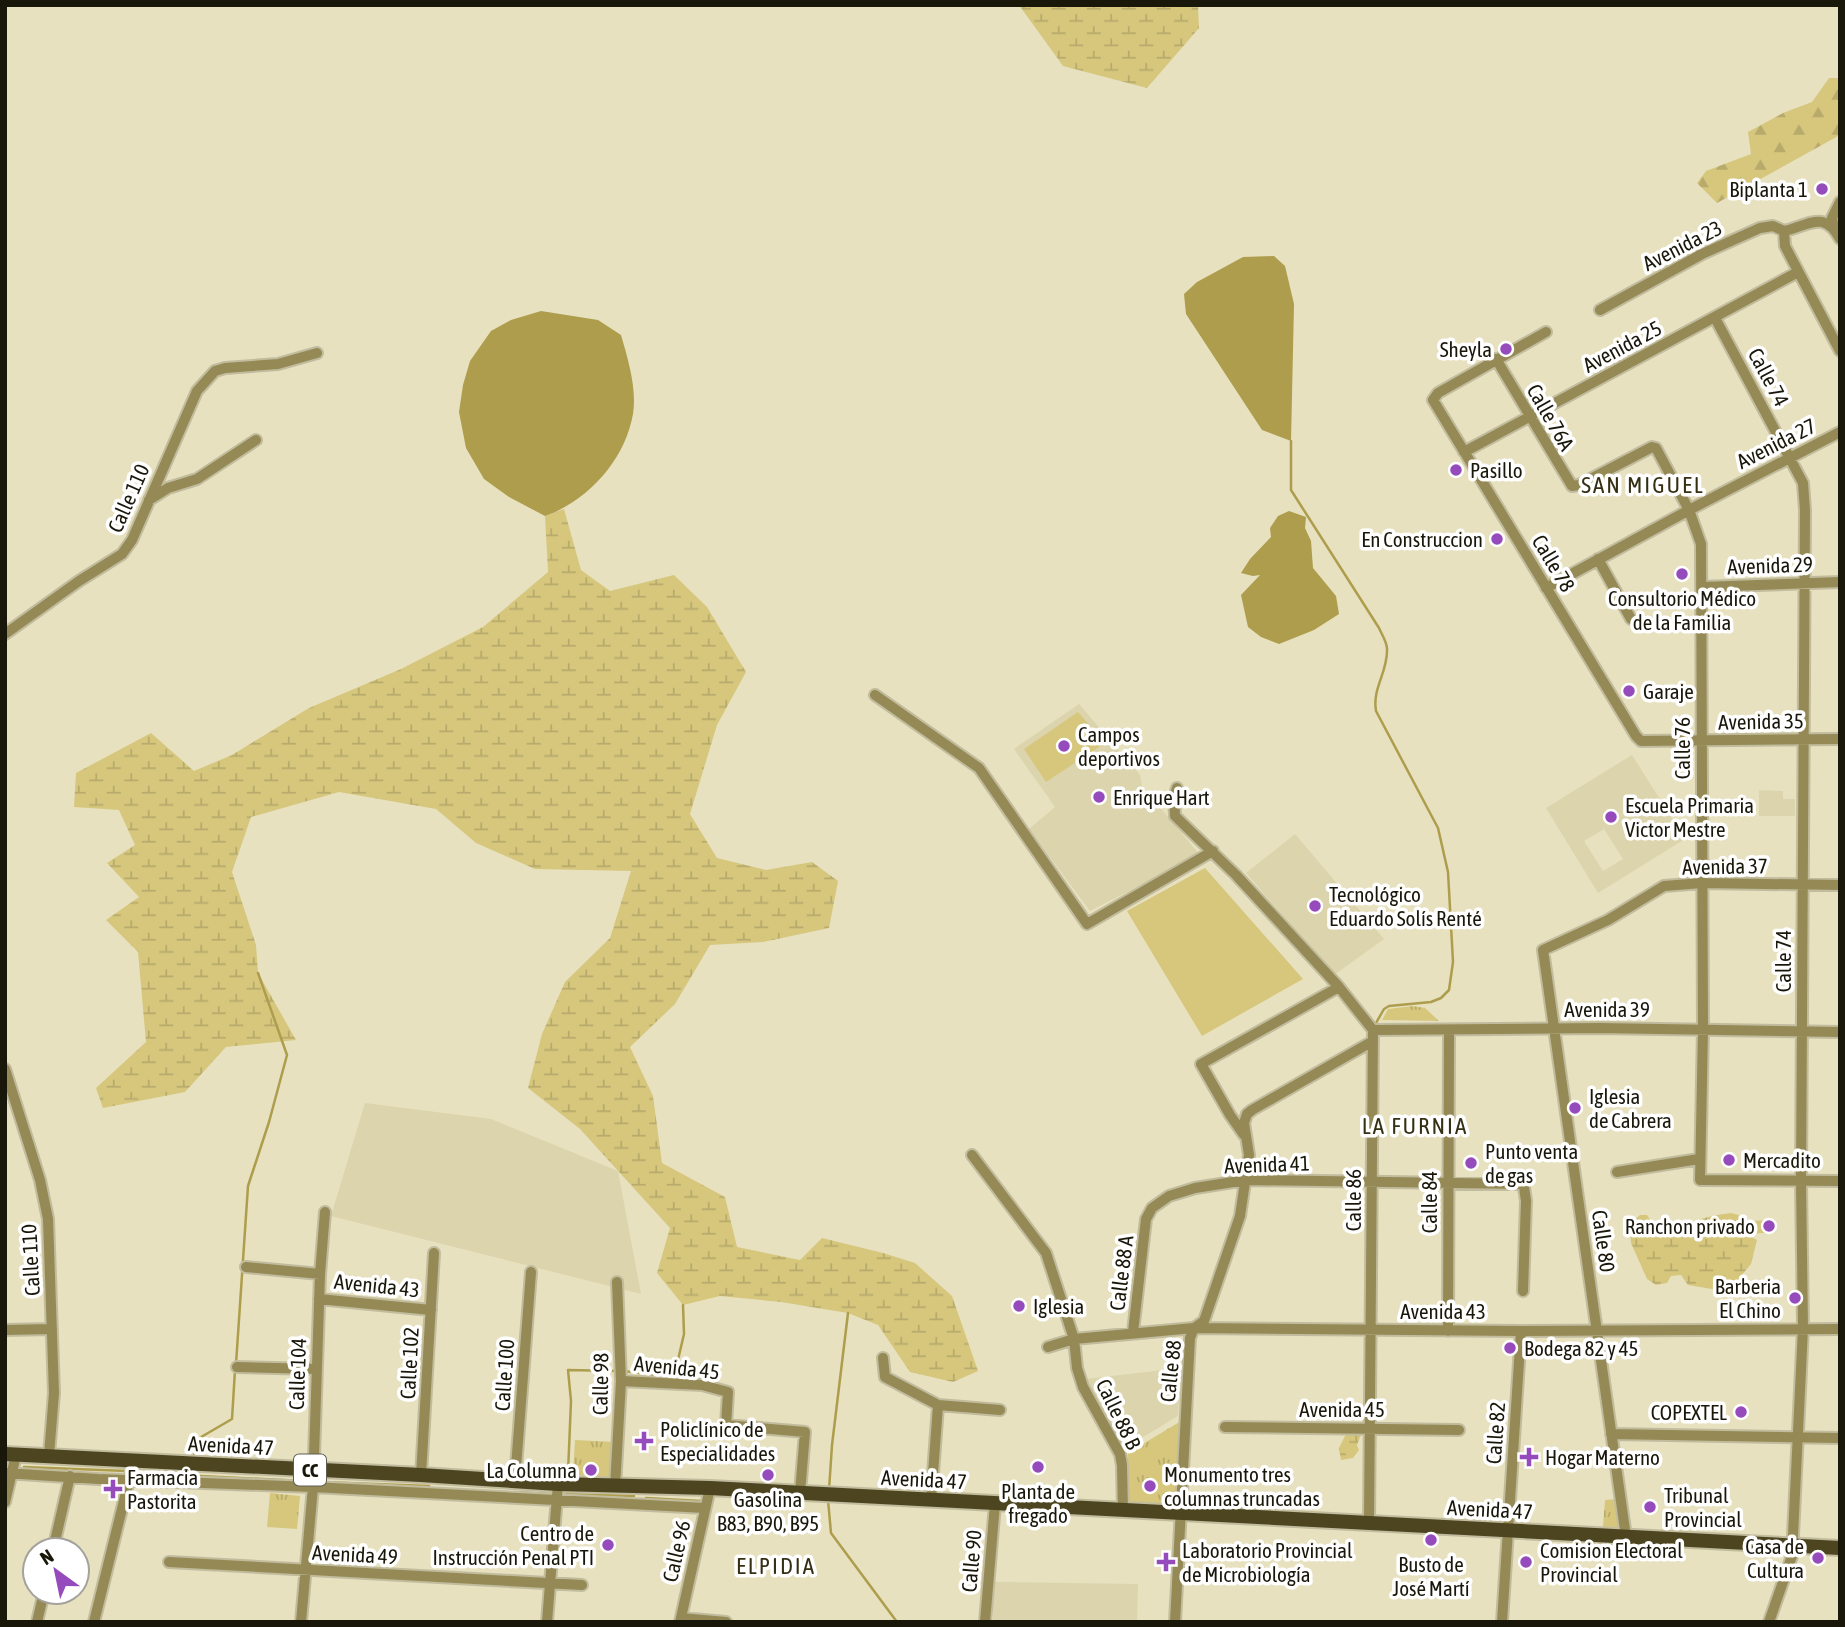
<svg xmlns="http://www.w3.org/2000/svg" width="1845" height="1627" viewBox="0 0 1845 1627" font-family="'Asap Condensed',sans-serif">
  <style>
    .built { fill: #dcd4ac; fill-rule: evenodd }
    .grass { fill: url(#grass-tufts) }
    .forest { fill: url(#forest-firs) }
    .wetland { fill: url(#wetland-marsh) }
    .pitch { fill: #d6c77d }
    .water { fill: #ad9d4d }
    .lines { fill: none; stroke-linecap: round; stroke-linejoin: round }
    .stream { stroke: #ad9d4d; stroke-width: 2.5 }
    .minor-casing { stroke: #c2bc9e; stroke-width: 14 }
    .major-casing { stroke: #c2bc9e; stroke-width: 18 }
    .minor { stroke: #958a55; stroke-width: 10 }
    .major { stroke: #4c4520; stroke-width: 14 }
    .poi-dot { fill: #964bbd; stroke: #fff; stroke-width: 2.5 }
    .labels { text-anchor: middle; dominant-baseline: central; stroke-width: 7; stroke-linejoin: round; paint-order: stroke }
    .shield { fill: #fff; stroke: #5e5c54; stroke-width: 2 }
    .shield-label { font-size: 19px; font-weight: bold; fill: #19160a }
    .poi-label { font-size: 21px; fill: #19160a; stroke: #fff; text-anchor: start }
    .street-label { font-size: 21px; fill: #19160a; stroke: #fff }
    .neighbourhood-label { font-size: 23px; letter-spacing: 2px; fill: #352f13; stroke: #fff }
  </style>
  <defs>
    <pattern id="grass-tufts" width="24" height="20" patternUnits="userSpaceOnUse" patternTransform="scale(1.75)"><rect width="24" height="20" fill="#d6c77d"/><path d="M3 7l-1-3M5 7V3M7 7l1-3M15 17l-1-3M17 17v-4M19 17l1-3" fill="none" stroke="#b7aa6b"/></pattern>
    <pattern id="forest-firs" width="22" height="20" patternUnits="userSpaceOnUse" patternTransform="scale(1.75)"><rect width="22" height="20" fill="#d6c77d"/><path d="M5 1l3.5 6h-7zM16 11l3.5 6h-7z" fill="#b7aa6b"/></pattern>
    <pattern id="wetland-marsh" width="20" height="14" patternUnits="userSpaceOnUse" patternTransform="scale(1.75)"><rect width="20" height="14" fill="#d6c77d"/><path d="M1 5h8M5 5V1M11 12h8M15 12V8" fill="none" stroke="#b7aa6b"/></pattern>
  </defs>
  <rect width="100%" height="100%" fill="#e7e1bf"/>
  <!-- built -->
  <path class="built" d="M1079,704l61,71 2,11 58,69 -110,56 -61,-82 26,-22 -41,-58z
    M1632,755l53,84 -87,54 -52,-85zM1604,829l19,30 -20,12 -19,-30z
    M1759,790l24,1v8h12v17h-36z
    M1295,834l89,105 -50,36 -88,-102z
    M365,1103l126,16 127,52 23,123 -310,-78z
    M1181,1368l-3,48 -53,32 -38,-63 -1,-6z
    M993,1582l145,2 -1,38h-144z"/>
  <!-- grass -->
  <path class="grass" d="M1413,1006l12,2 14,13 -57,-1 6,-11z
    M1775,1220v12l-26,2v-13z
    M1181,1421l-6,87 -50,-3 3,-52z
    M575,1440l40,2 -2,35 -40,-2z
    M270,1493l30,3 -3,33 -30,-2z
    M1617,1499l3,28h-17l2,-27z"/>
  <!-- forest -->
  <path class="forest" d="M1829,78h11v57l-123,68 -20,-20 9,-12 45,-17 -3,-22 35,-19 29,-11z"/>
  <!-- wetland -->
  <path class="wetland" d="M1019,5h179l1,23 -52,60 -84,-22z
    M564,509l17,61 29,21 64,-16 33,32 39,65 -29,53 -27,89 27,44 49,12 46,-8 26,19 -9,47 -66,14 -53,3 -35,59 -45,43 23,49 9,67 63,34 12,50 63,13 22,-22 61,15 32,10 37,33 26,75 -25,11 -43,-10 -32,-47 -30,-12 -67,-11 -61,-6 -37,9 -26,-32 13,-45 -90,-99 -52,-41 14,-54 23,-52 45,-44 21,-67 -96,-2 -59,-26 -40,-34 -97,-17 -88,25 -19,55 24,73 2,28 38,67 -70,7 -41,45 -82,16 -7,-20 50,-46 -8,-90 -32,-32 33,-23 -32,-34 28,-18 -16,-35 -45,-3 2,-34 75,-40 43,38 38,-16 77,-47 92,-39 82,-42 65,-55 -3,-56z
    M1731,1213l12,3 1,17 13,7 -6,24 -11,13 -2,10 -14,4 -36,-6 -7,-10 -10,1 -4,7 -11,2 -9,-6 -16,-36 -1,-11 2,-10 8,-7h7l11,17c25,-6 48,-17 73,-19z
    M1347,1432h9l5,3 -4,10 2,5 -6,8 -12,2 -2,-12z"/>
  <!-- pitch -->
  <path class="pitch" d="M1078,712l27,31 -59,39 -22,-33z
    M1205,868l98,111 -101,57 -75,-125z"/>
  <!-- water -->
  <path class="water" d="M1274,256l11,10 9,38 -3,137 -29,-11 -76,-116 -2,-20 13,-12 46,-25z
    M541,311l57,9 23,15c7,24 16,54 12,79 -8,46 -45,87 -88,102l-36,-19 -25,-18 -18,-31 -7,-36 4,-27 7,-24 21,-30 20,-11z
    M1289,511l17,6 -1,11 6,13 2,27 23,28 3,18 -25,16 -35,14 -18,-7 -13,-10 -7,-32 19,-20 -7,1 -12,-3 9,-14 21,-22 -1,-9 8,-12z"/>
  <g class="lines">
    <!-- stream -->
    <path class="stream" d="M1291,441v49l88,138c3,7 8,14 8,21 1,23 -15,39 -11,62l62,117 10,44 5,90 -4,28 -8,8 -10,4 -42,4 -5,3 -8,14
      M236,1364l12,-178 21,-64 18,-67 -29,-82
      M623,1371l32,4 22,-11 7,-30 -1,-29
      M194,1454l2,-14 36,-21 3,-49
      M24,1467l103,4
      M140,1473l164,8
      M568,1473l3,-72 -3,-31 48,1
      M320,1482l109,4
      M829,1490l3,-45 16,-132
      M515,1492l35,2
      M566,1494l68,2
      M646,1498l55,3
      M828,1500l3,33 66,89"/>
    <!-- minor casing -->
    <g class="minor-casing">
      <path id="minor" d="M1834,228l-2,-10 8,-16
        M1840,239c-16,-30 -32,-13 -56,-8l1,15 55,105
        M1600,310l102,-56 58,-26 13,-2 11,5
        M1715,318l88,165 2,27 -4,671 2,147 -11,228 -23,66
        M1546,332l-108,61 -5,7 203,336 5,5 199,-2
        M1496,359l76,127 7,-1 73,-38 4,1 33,62 12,34 2,485 -3,151 140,1
        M1464,452l334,-180
        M149,500l19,-12 29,-9 59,-39
        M1598,559l33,60
        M1702,587l138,-5
        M1546,588l143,-78 151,-78
        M5,634l74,-53 43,-27 10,-14 65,-149 18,-20 10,-3 53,-4 39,-11
        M875,695l104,73 108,156 126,-73
        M1177,788l-3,10 1,18 61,59 103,112 34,43 -4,493
        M1373,1030l226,-2 241,4
        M5,1069l35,111 8,39 6,174 -5,62
        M1244,1135l-14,-20 -29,-51 138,-77
        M972,1155l74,98 28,86 3,29 6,19 37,67 2,11 1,46
        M1617,1172l82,-13
        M246,1267l74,7
        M319,1299l112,11
        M5,1330l47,-1
        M1448,1331l1,-301
        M1133,1332l13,-113 6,-11 17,-12 26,-8 51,-8 275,4 3,3 2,14 -3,90
        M1048,1347l26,-8 120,-11 327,3 319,-2
        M883,1358l2,19 53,28 62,5
        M237,1367l79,2
        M621,1381l81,4 26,7 -2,33 79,7 -5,61
        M1225,1427l234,3
        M1611,1434l229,4
        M5,1473l93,6 215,8 392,21
        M421,1475l13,-222
        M515,1480l16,-208
        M615,1487l6,-106 -4,-99
        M931,1501l7,-96
        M5,1502l11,-47
        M1626,1537l-83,-587 65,-30 56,-34 38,-3 138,2
        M53,1550l17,-74
        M169,1562l413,23
        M681,1618l45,4
        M37,1622l7,-30
        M94,1622l40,-162
        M301,1622l12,-135 7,-213 5,-62
        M547,1622l11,-138
        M680,1622l30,-134
        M985,1622l10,-118
        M1175,1622l15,-284 4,-10 10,-7 36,-105 9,-61 -5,-32 3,-9 5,-4 121,-69
        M1502,1622l19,-291"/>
    </g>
    <!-- major casing -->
    <g class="major-casing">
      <path id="major" d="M5,1454l416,21 137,9 152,4 1130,60"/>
    </g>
    <!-- minor -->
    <use href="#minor" class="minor"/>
    <!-- major -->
    <use href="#major" class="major"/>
  </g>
  <!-- markers -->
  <g class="poi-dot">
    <circle cx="1822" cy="189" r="7"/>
    <circle cx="1506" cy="349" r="7"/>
    <circle cx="1456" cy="470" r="7"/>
    <circle cx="1497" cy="539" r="7"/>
    <circle cx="1682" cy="574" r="7"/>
    <circle cx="1629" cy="691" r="7"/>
    <circle cx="1064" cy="746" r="7"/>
    <circle cx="1099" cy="797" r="7"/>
    <circle cx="1611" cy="817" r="7"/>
    <circle cx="1315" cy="906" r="7"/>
    <circle cx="1575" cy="1108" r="7"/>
    <circle cx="1729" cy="1160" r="7"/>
    <circle cx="1471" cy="1163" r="7"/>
    <circle cx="1769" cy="1226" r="7"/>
    <circle cx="1795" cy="1298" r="7"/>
    <circle cx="1019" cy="1306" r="7"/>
    <circle cx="1510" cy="1348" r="7"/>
    <circle cx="1741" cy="1412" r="7"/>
    <path d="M640.5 1430.5h7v7h7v7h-7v7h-7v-7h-7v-7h7z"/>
    <path d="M1525.5 1446.5h7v7h7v7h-7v7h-7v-7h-7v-7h7z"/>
    <circle cx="1038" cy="1467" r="7"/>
    <circle cx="591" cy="1470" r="7"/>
    <circle cx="768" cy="1475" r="7"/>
    <circle cx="1150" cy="1486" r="7"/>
    <path d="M109.5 1478.5h7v7h7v7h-7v7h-7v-7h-7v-7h7z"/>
    <circle cx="1650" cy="1507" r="7"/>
    <circle cx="1431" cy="1540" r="7"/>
    <circle cx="608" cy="1545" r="7"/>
    <circle cx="1818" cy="1558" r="7"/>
    <path d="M1162.5 1551.5h7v7h7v7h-7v7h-7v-7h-7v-7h7z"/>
    <circle cx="1526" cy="1562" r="7"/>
  </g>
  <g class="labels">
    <!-- shield labels -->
    <rect class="shield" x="294" y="1454.5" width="32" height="31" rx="5"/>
    <g class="shield-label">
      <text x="310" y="1470">CC</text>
    </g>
    <!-- poi labels -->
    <g class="poi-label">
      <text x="1808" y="189" text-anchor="end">Biplanta 1</text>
      <text x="1492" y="349" text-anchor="end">Sheyla</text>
      <text x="1470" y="470">Pasillo</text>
      <text x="1483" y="539" text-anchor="end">En Construccion</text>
      <text x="1682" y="598" text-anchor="middle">Consultorio Médico<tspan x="1682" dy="24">de la Familia</tspan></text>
      <text x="1643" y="691">Garaje</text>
      <text x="1078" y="734">Campos<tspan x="1078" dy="24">deportivos</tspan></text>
      <text x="1113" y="797">Enrique Hart</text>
      <text x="1625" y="805">Escuela Primaria<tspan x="1625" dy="24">Victor Mestre</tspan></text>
      <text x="1329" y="894">Tecnológico<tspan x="1329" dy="24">Eduardo Solís Renté</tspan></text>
      <text x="1589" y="1096">Iglesia<tspan x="1589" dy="24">de Cabrera</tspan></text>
      <text x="1485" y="1151">Punto venta<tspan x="1485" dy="24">de gas</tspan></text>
      <text x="1743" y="1160">Mercadito</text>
      <text x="1755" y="1226" text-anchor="end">Ranchon privado</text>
      <text x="1781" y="1286" text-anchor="end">Barberia<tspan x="1781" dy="24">El Chino</tspan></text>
      <text x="1033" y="1306">Iglesia</text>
      <text x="1524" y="1348">Bodega 82 y 45</text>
      <text x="1727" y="1412" text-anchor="end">COPEXTEL</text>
      <text x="660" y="1429">Policlínico de<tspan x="660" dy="24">Especialidades</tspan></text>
      <text x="1545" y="1457">Hogar Materno</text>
      <text x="577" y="1470" text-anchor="end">La Columna</text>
      <text x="1164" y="1474">Monumento tres<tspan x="1164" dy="24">columnas truncadas</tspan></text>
      <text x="127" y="1477">Farmacia<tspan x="127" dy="24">Pastorita</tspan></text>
      <text x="1038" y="1491" text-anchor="middle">Planta de<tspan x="1038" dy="24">fregado</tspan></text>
      <text x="1664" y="1495">Tribunal<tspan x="1664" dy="24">Provincial</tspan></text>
      <text x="768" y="1499" text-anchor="middle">Gasolina<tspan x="768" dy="24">B83, B90, B95</tspan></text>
      <text x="594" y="1533" text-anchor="end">Centro de<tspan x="594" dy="24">Instrucción Penal PTI</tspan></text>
      <text x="1804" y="1546" text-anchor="end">Casa de<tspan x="1804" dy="24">Cultura</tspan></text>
      <text x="1182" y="1550">Laboratorio Provincial<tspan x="1182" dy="24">de Microbiología</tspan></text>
      <text x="1540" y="1550">Comision Electoral<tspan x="1540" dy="24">Provincial</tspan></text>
      <text x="1431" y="1564" text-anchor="middle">Busto de<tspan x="1431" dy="24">José Martí</tspan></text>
    </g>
    <!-- street labels -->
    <g class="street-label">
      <text transform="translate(1682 245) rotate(-27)">Avenida 23</text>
      <text transform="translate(1622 346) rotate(-28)">Avenida 25</text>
      <text transform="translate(1769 377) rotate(62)">Calle 74</text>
      <text transform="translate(1551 417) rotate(60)">Calle 76A</text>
      <text transform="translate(1776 443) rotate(-27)">Avenida 27</text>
      <text transform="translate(128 498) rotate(-66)">Calle 110</text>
      <text transform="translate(1554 563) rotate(59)">Calle 78</text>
      <text transform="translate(1770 565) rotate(-2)">Avenida 29</text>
      <text transform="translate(1761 721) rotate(-1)">Avenida 35</text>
      <text transform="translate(1682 748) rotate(-90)">Calle 76</text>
      <text transform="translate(1725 866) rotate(-1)">Avenida 37</text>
      <text transform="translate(1783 961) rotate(-90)">Calle 74</text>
      <text x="1607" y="1009">Avenida 39</text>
      <text transform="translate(1267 1164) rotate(-2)">Avenida 41</text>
      <text transform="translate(1353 1200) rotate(-90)">Calle 86</text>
      <text transform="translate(1429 1202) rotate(-90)">Calle 84</text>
      <text transform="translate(1604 1241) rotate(82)">Calle 80</text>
      <text transform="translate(30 1260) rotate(-93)">Calle 110</text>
      <text transform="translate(1121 1273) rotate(-83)">Calle 88 A</text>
      <text transform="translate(377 1285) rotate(6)">Avenida 43</text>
      <text x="1443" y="1311">Avenida 43</text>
      <text transform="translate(409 1363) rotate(-87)">Calle 102</text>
      <text transform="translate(677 1367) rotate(6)">Avenida 45</text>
      <text transform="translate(1170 1371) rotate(-84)">Calle 88</text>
      <text transform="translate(297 1374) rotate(-88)">Calle 104</text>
      <text transform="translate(504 1375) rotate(-86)">Calle 100</text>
      <text transform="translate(600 1384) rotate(-89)">Calle 98</text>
      <text x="1342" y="1409">Avenida 45</text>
      <text transform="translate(1119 1414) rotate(64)">Calle 88 B</text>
      <text transform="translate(1495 1433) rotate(-86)">Calle 82</text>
      <text transform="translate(231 1445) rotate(3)">Avenida 47</text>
      <text transform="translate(924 1479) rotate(3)">Avenida 47</text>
      <text transform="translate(1490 1509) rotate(3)">Avenida 47</text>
      <text transform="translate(676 1551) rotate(-77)">Calle 96</text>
      <text transform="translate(355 1554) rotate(3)">Avenida 49</text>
      <text transform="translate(971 1561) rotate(-85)">Calle 90</text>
    </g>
    <!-- neighbourhood labels -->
    <g class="neighbourhood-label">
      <text x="1643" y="485">SAN MIGUEL</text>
      <text x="1415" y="1126">LA FURNIA</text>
      <text x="776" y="1566">ELPIDIA</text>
    </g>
  </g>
  <!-- border -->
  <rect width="1845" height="1627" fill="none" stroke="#19160a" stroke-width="14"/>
  <!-- north arrow -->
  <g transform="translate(56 1571) rotate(327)"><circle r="33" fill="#ffffff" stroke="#a3a29d" stroke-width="2"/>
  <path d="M0-5L12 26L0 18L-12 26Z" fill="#964bbd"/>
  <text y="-10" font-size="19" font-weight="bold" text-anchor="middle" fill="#19160a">N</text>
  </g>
</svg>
